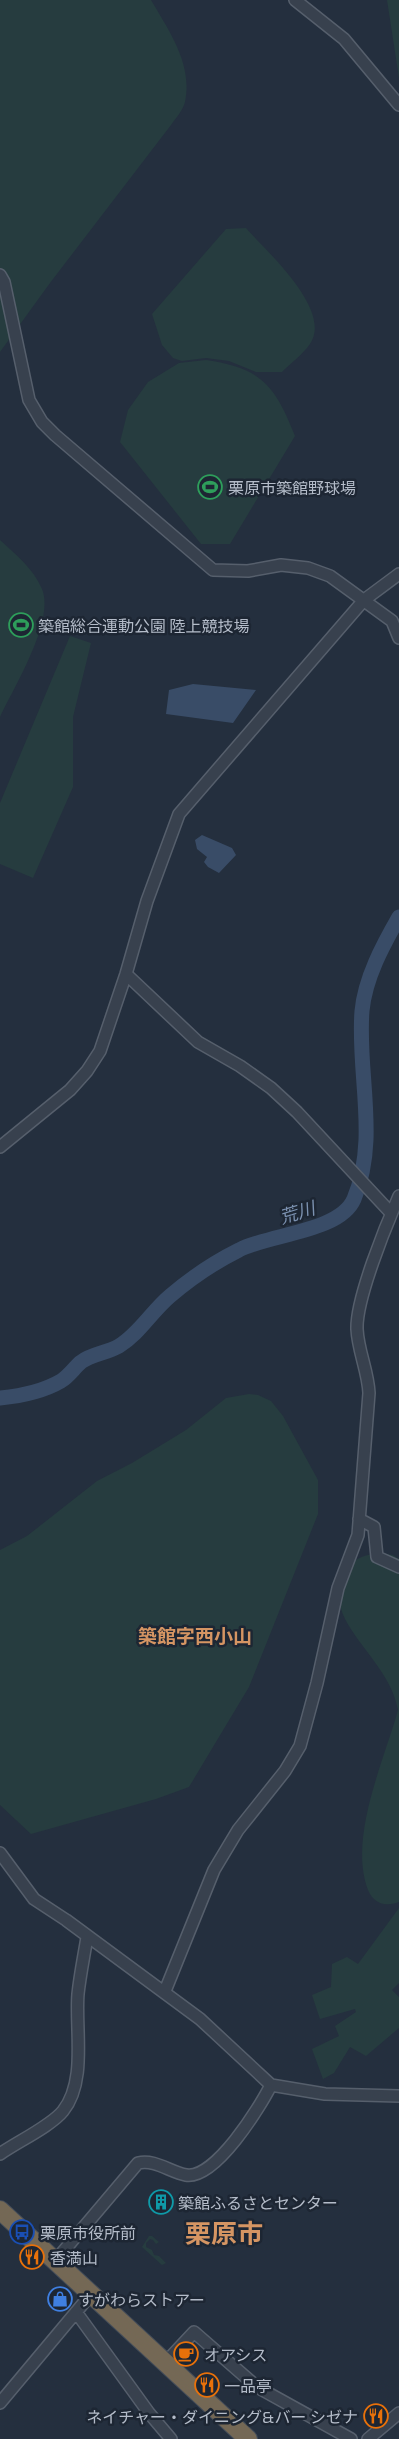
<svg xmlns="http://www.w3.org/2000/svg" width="399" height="2439" viewBox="0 0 399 2439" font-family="'Exo 2','Noto Sans JP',sans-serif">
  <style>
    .green { fill: #263c3f }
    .water { fill: #394c67 }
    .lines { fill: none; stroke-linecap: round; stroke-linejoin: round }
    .river { stroke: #394c67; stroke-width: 15 }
    .minor-casing { stroke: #565f6c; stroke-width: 14 }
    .highway-casing { stroke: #434c59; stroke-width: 20 }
    .minor { stroke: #38414e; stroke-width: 11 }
    .highway { stroke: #746855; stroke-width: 18 }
    .labels { text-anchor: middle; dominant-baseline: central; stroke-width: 5; stroke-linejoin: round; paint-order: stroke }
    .poi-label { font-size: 16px; fill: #b4bcc9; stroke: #1d2633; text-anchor: start }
    .water-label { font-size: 18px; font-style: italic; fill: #7c92b1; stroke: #1d2633 }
    .quarter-label { font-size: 19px; font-weight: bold; fill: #d59563; stroke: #1d2633 }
    .town-label { font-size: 26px; font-weight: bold; fill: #d59563; stroke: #1d2633 }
  </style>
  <rect width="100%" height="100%" fill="#242f3e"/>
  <!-- green -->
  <path class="green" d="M0,0h151c18,31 42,64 34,102 -2,8 -9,16 -14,23l-121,158 -50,69z
    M387,0h12v78z
    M246,228c21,24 87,82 64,116 -7,10 -19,19 -28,28h-26l-27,-11 -23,-3 -24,3 -9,-3 -11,-13 -10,-31 74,-85z
    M206,360c55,8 69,25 89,76l-65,108h-29l-81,-102 8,-32 20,-28 31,-19z
    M0,540c16,15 33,28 42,49 13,32 -28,98 -42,128z
    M70,636l21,7 -18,74v70l-40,91 -33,-14v-61z
    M249,1394l9,1 13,6 12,15 35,64v34l-69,173 -60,100 -33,12 -125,35 -31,-29v-255l27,-14 70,-55 35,-18 54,-33 40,-32z
    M381,1553l12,2 6,4v343c-14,5 -25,2 -31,-12 -20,-52 16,-129 30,-180 -7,-37 -36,-59 -53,-91 -4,-8 -6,-18 -9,-26 13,-26 13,-37 45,-40z
    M399,1908v75l-7,7 7,7v31l-33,28 -16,-9 -16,26 -11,6 -11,-30 27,-13 -4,-10 21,-14 -1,-3 -35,10 -8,-24 19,-8 1,-23 15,-7 11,7z
    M149,2236h3l7,6 -3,2 -3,-4 -3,-1 -4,4v4l6,3 2,5 5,1 7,7 -4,2 -20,-18z"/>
  <!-- water -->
  <path class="water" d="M193,684l63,6 -23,33 -67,-9 3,-24z
    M202,835l30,13 4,7 -17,18 -11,-6 -4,-5 3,-5 -10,-8 -2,-9z"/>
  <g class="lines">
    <!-- river -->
    <path class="river" d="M0,1398c21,-2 42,-6 61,-17 8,-5 13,-13 20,-19 10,-8 26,-9 38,-16 20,-12 33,-35 51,-50 21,-18 45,-34 69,-46 30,-16 101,-18 115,-51 25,-60 3,-126 8,-188 3,-33 21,-66 37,-94"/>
    <!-- minor casing -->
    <g class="minor-casing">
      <path id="minor" d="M295,0l49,39 55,66
        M0,275l4,7 25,118 13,22 13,13 158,135 35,1 33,-6 27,3 22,8 62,45 7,17
        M126,974l72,68 42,24 31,22 26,24 94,101
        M0,1147l70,-57 17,-19 13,-20 26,-77 21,-73 32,-87 185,-214 35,-26
        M359,1519l15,8 3,30 22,10
        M0,1853l34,46 32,21 134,99 71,66
        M165,1991l49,-121 24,-40 47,-59 15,-25 17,-63 21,-95 20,-53 11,-142c-1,-22 -11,-42 -12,-64 -1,-30 29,-104 42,-133
        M0,2154c17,-12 51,-28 63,-43 24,-30 12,-82 15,-117 2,-19 6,-38 9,-57
        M56,2260l82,-97c17,-4 32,9 48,12 29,5 74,-68 85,-90l54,9 74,2
        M76,2312l73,101 22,26
        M165,2363l29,-31 63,55 94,52
        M0,2403l92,-110
        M368,2439l31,-26"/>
    </g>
    <!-- highway casing -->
    <g class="highway-casing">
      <path id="highway" d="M0,2210l248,229"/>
    </g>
    <!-- minor -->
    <use href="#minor" class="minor"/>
    <!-- highway -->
    <use href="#highway" class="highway"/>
  </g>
  <!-- icons -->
  <defs>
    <g id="stadium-ring" transform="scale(1.25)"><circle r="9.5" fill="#1d2633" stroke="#2e9e5b" stroke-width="1.5"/><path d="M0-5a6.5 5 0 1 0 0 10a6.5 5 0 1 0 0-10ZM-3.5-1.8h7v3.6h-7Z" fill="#2e9e5b"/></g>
    <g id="building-ring" transform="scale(1.25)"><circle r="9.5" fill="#1d2633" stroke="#0f9aa8" stroke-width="1.5"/><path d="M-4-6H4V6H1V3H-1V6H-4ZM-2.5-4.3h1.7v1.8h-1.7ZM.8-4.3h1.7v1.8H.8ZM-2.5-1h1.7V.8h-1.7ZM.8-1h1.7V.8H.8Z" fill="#0f9aa8"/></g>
    <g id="bus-ring" transform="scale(1.25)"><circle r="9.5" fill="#1d2633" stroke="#1a4fb4" stroke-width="1.5"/><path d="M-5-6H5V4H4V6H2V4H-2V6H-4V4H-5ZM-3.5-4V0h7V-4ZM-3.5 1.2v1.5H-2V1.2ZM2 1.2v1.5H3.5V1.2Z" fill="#1a4fb4"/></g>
    <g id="restaurant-ring" transform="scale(1.25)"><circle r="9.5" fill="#1d2633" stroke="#e8710a" stroke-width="1.5"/><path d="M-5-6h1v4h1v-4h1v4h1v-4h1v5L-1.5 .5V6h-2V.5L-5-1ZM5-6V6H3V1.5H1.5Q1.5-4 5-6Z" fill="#e8710a"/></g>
    <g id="shop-ring" transform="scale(1.25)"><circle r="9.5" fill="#1d2633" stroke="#3f7fe0" stroke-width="1.5"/><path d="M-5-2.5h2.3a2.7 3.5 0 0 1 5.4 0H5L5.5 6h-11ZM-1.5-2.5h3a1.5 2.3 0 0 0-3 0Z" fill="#3f7fe0"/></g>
    <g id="cafe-ring" transform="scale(1.25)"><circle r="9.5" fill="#1d2633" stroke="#e8710a" stroke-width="1.5"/><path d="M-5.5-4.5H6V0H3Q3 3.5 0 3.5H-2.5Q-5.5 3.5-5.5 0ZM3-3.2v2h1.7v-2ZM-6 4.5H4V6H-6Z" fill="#e8710a"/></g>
  </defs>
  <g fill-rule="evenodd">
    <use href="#stadium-ring" x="210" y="487"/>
    <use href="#stadium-ring" x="21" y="625"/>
    <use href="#building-ring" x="161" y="2202"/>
    <use href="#bus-ring" x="22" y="2232"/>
    <use href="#restaurant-ring" x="32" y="2257"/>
    <use href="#shop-ring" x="60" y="2299"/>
    <use href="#cafe-ring" x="186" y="2354"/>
    <use href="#restaurant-ring" x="207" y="2385"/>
    <use href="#restaurant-ring" x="376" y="2416"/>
  </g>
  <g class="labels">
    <!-- poi labels -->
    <g class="poi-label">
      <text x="228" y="487">栗原市築館野球場</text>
      <text x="38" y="625">築館総合運動公園 陸上競技場</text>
      <text x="178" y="2202">築館ふるさとセンター</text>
      <text x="40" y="2232">栗原市役所前</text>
      <text x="50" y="2257">香満山</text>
      <text x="78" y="2299">すがわらストアー</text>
      <text x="204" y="2354">オアシス</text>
      <text x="224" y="2385">一品亭</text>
      <text x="358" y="2416" text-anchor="end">ネイチャー・ダイニング&amp;バー シゼナ</text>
    </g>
    <!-- water labels -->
    <g class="water-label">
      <text transform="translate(297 1212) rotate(-17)">荒川</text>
    </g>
    <!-- quarter labels -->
    <g class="quarter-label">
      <text x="195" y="1635">築館字西小山</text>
    </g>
    <!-- town labels -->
    <g class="town-label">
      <text x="224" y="2232">栗原市</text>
    </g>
  </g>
</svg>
